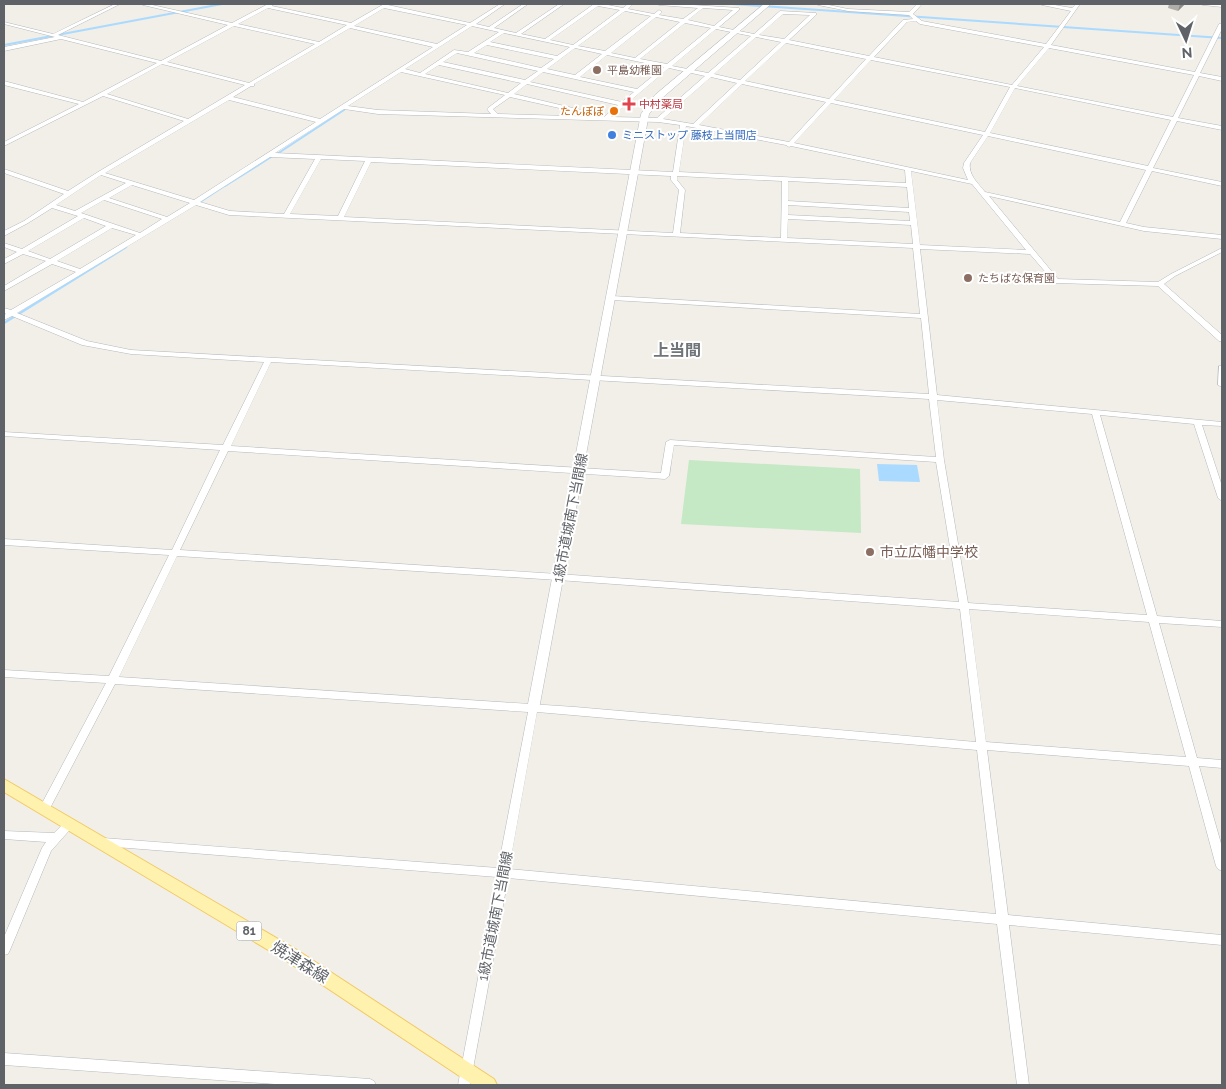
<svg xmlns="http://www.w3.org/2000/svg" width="1226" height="1089" viewBox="0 0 1226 1089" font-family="Raleway,'Noto Sans JP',sans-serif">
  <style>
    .green { fill: #c5e8c5 }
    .water { fill: #aadaff }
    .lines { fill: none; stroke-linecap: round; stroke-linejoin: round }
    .stream-far1 { stroke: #aadaff; stroke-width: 2 }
    .stream { stroke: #aadaff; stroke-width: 2.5 }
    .street-casing { stroke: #b5b8bc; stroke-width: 1 }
    .secondary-casing { stroke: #b6babf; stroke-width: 1 }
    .primary-casing { stroke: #f2c960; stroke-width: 2 }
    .street { fill: #fff; fill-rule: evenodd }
    .secondary { fill: #fff; fill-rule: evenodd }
    .primary { fill: #fff2af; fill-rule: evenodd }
    .wall { fill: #afaea9 }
    .shaded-wall { fill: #8f8d8a }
    .education-dot { fill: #8d6e63; stroke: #fff; stroke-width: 2 }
    .health-dot { fill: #e0444e; stroke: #fff; stroke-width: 2 }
    .food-dot { fill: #e8710a; stroke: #fff; stroke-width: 2 }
    .shop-dot { fill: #3f7fe0; stroke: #fff; stroke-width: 2 }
    .labels { text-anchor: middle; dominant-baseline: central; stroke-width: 4; stroke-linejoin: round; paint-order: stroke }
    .far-education-label { font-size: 11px; fill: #785e54; stroke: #fff; text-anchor: start }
    .far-health-label { font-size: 11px; fill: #be3a42; stroke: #fff; text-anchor: start }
    .far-food-label { font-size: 11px; fill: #c56008; stroke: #fff; text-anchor: end }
    .far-shop-label { font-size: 11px; fill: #366cbe; stroke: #fff; text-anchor: start }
    .shield { fill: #fff; stroke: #8f9295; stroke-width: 1 }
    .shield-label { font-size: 12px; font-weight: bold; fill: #5f6368 }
    .street-label { font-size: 14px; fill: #5f6368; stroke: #fff }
    .education-label { font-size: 14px; fill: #785e54; stroke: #fff; text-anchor: start }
    .quarter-label { font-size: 16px; font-weight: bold; fill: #70757a; stroke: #fff }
    .near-street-label { font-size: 16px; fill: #5f6368; stroke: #fff }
  </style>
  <rect width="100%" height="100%" fill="#f1efe8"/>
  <!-- green -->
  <path class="green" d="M689,460l171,9 1,64 -180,-9z"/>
  <!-- water -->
  <path class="water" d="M877,464l40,1 3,17 -41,-1z"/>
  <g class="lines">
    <!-- stream-far1 -->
    <path class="stream-far1" d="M732,4l490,34
      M4,45l218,-41
      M277,154l67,-44
      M225,186l46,-29"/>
    <!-- stream -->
    <path class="stream" d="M198,203l29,-19
      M4,323l122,-76"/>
    <!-- street casing -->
    <g class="street-casing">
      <path id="street" d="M115,4h5l-62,31 103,26 67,-36 -85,-20 -2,-1h7l84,19 36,-19h5l-1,2 79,17 33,-19h5l-1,1 82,18 30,-19h5l-29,20 13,3 34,-23h5l-34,24 22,5 43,-29h5l-43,30 24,5 49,-35h9l20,4 5,-4h5l-5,5 26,5 5,-4 3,2 -3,3 24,4 15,-11 -39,-3 -2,-1h21l61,4v2l-20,17 35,7 26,-23 36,2v2l-27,25 80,16 34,-36 10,-1 -4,-4 -61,-4 -30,-6 -2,-1h8l24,5 61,3 8,-8h5l-9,10 9,7 124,23 25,-33 -29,-6 -2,-1h9l23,4 4,-4h4l-29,41 144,27 24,-48 3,-1v6l-22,44 22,4v4l-23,-5 -21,42 44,8v4l-45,-9 -24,47 69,14v4l-70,-15 -26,52 18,4 78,8v4l-78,-8 -155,-35 69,83 100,3 13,-8 51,-26v4l-47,24 -11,8 58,51v6h-3l-61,-55 -102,-3 -2,-1 -24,-28 -110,-5 17,146 285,27v4l-20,-1 20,61v15l-4,-3 -24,-74 -94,-9 57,201 65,5v6l-63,-4 38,135 25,2v8l-23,-2 23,81v24l-4,-2 -2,-3 -27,-100 -202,-16 21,165 214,20v10l-213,-20 20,160h-12l-20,-161 -489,-46 -38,207h-12l39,-208 -394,-31 -4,-1 -1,-3 1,-3 4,-1 395,30 30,-156 -413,-28 -67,128 -4,1 -4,-1 -1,-3 67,-126 -102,-6v-7l105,6 60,-121 -165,-10v-6l168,11 48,-100 -216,-14v-4l219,13 41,-83 -133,-8 -49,-9 -70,-29 -8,4v-5l2,-1 -2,-2v-4l7,2 65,-38 -24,-8 -48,27v-5l42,-25 -23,-7 -19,10v-5l13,-7 -13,-5v-4l18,6 56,-33 -26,-8 -24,15 -24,13v-5l20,-10 40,-27 -60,-21v-4l64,22 30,-19 86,-51 -81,-25 -99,50v-4l75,-38 -75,-19v-4l79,21 74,-39 -96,-24 -57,12v-4l51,-10 -51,-13v-2l49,12zM598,6l22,4 -47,35 -23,-5zM268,8l79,17 -28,17 -81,-18zM384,8l83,17 -30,19 -83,-18zM703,8l30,2 -19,16 -26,-6zM625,11l26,5 -46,35 -27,-5zM783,14l27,1 -26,24 -25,-4zM656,17l24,5 -45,36 -24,-5zM916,21l4,3 124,23 -32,38 -138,-28 33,-35zM685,23l26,5 -44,36 -27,-5zM234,26l81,18 -66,39 -82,-21zM472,26l27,6 -31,20 -14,-2 -34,23 -15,-4zM350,28l83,19 -113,72 -87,-22 18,-11h3v-2zM716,29l35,7 -43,37 -36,-7zM504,33l66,14 -13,9 -67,-14zM756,37l25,5 -41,38 -26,-6zM786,43l80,16 -37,40 -84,-18zM487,45l67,14 -13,9 -67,-15zM575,48l27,6 -27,21 -28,-6zM1049,48l145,27 -21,42 -156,-31zM457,53l81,18 -13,9 -82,-18zM607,55l57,12 -27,22 -57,-12zM871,60l139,27 -25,45 -151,-32zM162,64l83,21 -57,34 -81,-25zM439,65l82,18 -13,10 -83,-19zM669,68l36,8 -48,42 -46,-1zM401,72l104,23 -17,13 -1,1 4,5 -113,-4 -30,-4zM543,72l91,20 -12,10 -92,-20zM711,77l26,6 -44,41 -30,-5zM527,84l91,21 -14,12 -106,-3 -5,-5 17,-12 85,19 3,-2 -84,-20zM742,84l84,18 -37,40 -90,-17zM1015,88l156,32 -23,46 -158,-33zM229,100l87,22 -122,78 -89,-27zM831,103l152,32 -19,28 -1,5 5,12 -174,-37zM344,109l34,5 280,8 22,3 -7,47 -398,-19zM686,126l100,19 3,2 2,-1 114,24 1,13 -227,-11zM988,136l158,34 -26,52 -135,-30c-7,-9 -17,-17 -15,-29zM270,157l45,2 -31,55 -54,-3 -30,-9zM321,159l44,2 -27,55 -48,-2zM371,162l300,14v4l8,10 -6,43 -329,-16zM911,171l61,13 54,66 -106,-5zM101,175l25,8 -51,28 -19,-6zM677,176l105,5 -1,57 -101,-5 5,-43 -8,-10zM788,181l119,6 2,21 -121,-7zM132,185l58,18 -23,14 -58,-19zM104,200l58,19 -22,14 -59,-20zM196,205l33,10 684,33 7,66 -308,-18 -4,2 4,2 309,18 8,76 -798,-44 -44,-9 -70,-28zM788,205l121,7 1,9 -122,-6zM84,218l22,8 -56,33 -22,-8zM788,219l123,6 2,19 -126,-6zM112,228l24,7 -56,34 -23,-8zM271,362l658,37 7,58 -266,-17 -4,2 -5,31 -430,-27zM937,400l155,14 55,201 -179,-12 -24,-143zM674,445l262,17 23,140 -401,-28 -378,-24 48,-99 437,28 4,-3zM177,556l381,24 402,29 16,133 -401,-35 -456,-30zM969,609l180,13 37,135 -200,-15zM537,712l440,38 19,164 -487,-45z
        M1201,4l21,1v2l-19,-2z
        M1219,366h3v21l-4,-2z
        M70,820l4,1 1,3 -24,27 -41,99 -2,4 -4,1v-18l38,-89 4,-6 -42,-3v-8l50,2 12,-12z
        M4,1053l366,26 4,2 2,4h-87l-285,-20z"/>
    </g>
    <!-- secondary casing -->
    <g class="secondary-casing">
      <path id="secondary" d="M764,4h7l-110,95 -12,15 -110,595 -1,3 -5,2 -5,-2 -1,-3 114,-595 14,-19z"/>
    </g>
    <!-- primary casing -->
    <g class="primary-casing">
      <path id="primary" d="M4,779l293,171 197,129 3,6h-24l-188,-125 -281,-168z"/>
    </g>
    <!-- street -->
    <use href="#street" class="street"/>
    <!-- secondary -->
    <use href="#secondary" class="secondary"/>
    <!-- primary -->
    <use href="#primary" class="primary"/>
  </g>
  <!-- wall -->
  <path class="wall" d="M1169,4h16l-7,7 -10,-3z"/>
  <!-- shaded-wall -->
  <path class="shaded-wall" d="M1180,4h5l-7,7z"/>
  <!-- markers -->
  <g class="education-dot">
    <circle cx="597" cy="70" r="5"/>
    <circle cx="968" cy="278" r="5"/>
    <circle cx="870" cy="552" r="5"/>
  </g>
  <path class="health-dot" d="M626.5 96.5h5v5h5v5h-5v5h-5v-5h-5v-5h5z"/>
  <circle class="food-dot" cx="614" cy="111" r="5"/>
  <circle class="shop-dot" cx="612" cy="135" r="5"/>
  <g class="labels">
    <!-- far-education labels -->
    <g class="far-education-label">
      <text x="607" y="70">平島幼稚園</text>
      <text x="978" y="278">たちばな保育園</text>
    </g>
    <!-- far-health labels -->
    <g class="far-health-label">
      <text x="639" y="104">中村薬局</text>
    </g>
    <!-- far-food labels -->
    <g class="far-food-label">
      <text x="604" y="111">たんぽぽ</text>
    </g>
    <!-- far-shop labels -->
    <g class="far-shop-label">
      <text x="622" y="135">ミニストップ 藤枝上当間店</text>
    </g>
    <!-- shield labels -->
    <rect class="shield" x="236.5" y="921.5" width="25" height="19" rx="4"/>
    <g class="shield-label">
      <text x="249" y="931">81</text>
    </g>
    <!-- street labels -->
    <g class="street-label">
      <text transform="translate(570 518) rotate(-79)">1級市道城南下当間線</text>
      <text transform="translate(495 916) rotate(-79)">1級市道城南下当間線</text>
    </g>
    <!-- education labels -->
    <g class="education-label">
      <text x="880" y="552">市立広幡中学校</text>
    </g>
    <!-- quarter labels -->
    <g class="quarter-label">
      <text x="677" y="350">上当間</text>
    </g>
    <!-- near-street labels -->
    <g class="near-street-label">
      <text transform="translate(300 962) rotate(32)">焼津森線</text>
    </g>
  </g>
  <!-- border -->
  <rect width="1226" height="1089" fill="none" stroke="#5f6368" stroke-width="10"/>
  <!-- north arrow -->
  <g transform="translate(1186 40) rotate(176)" stroke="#ffffff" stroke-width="4" paint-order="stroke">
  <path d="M0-4L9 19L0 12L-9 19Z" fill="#5f6368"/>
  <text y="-8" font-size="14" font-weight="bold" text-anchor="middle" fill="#5f6368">N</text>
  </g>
</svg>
